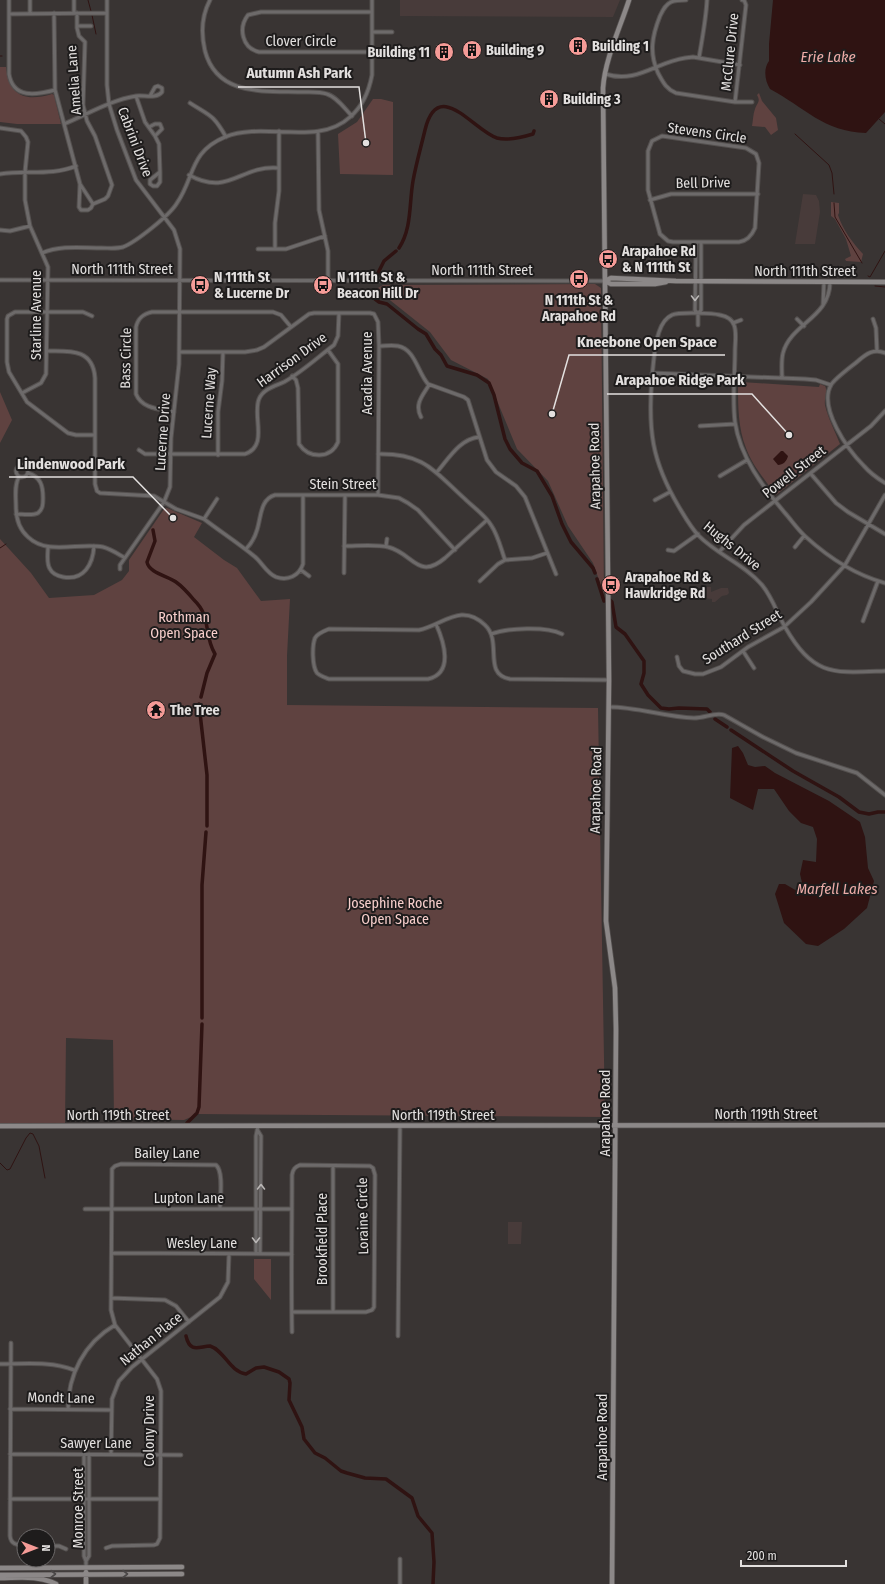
<svg xmlns="http://www.w3.org/2000/svg" width="885" height="1584" viewBox="0 0 885 1584" font-family="'Fira Sans Condensed',sans-serif">
  <style>
    .built { fill: #483b3a }
    .green { fill: #5f4240 }
    .water { fill: #2f1312 }
    .lines { fill: none; stroke-linecap: round; stroke-linejoin: round }
    .stream { stroke: #2f1312; stroke-width: 1 }
    .canal { stroke: #2f1312; stroke-width: 3.5 }
    .street-casing { stroke: #54504f; stroke-width: 5 }
    .secondary-casing { stroke: #54504f; stroke-width: 6 }
    .street { stroke: #6d6a6a; stroke-width: 3 }
    .secondary { stroke: #8c8888; stroke-width: 4.5 }
    .oneway { stroke: #bab7b6 }
    .oneway2 { stroke: #4a4747 }
    .labels { text-anchor: middle; dominant-baseline: central; stroke-width: 4; stroke-linejoin: round; paint-order: stroke }
    .street-label { font-size: 14px; fill: #e3e0df; stroke: #1e1c1c }
    .poi-label { font-size: 14px; font-weight: bold; fill: #e3e0df; stroke: #1e1c1c; text-anchor: start }
    .park-label { font-size: 14px; fill: #f8cfcc; stroke: #1e1c1c }
    .water-label { font-size: 15px; font-style: italic; fill: #edaca8; stroke: #1e1c1c }
    .leader { fill: none; stroke: #e3e0df; stroke-width: 1.5 }
    .callout-dot { fill: #e3e0df; stroke: #1e1c1c; stroke-width: 1.5 }
    .callout-label { font-size: 15px; text-anchor: middle; font-weight: bold; fill: #e3e0df; stroke: #1e1c1c; stroke-width: 4; stroke-linejoin: round; paint-order: stroke }
  </style>
  <rect width="100%" height="100%" fill="#393433"/>
  <!-- built -->
  <path class="built" d="M400,0h220l-7,17 -213,-1z
    M803,194l13,1 3,6 1,11 -5,32h-20z
    M703,587h8v5l10,-4h7l1,5 -2,2 -5,1 -7,6h-3v-3l-9,-1z
    M508,1222h14l-1,22h-13z"/>
  <!-- green -->
  <path class="green" d="M0,67h6c3,29 19,35 46,27l2,1 7,29h-44l-17,-2z
    M759,93l3,8 14,17 2,12 -7,5 -6,-8 -13,-1c1,-5 1,-12 3,-17 2,-6 6,-7 2,-14z
    M373,99h8l12,3v73l-53,-1 -2,-40 19,-12z
    M831,202l8,1v10l-1,2c5,15 14,27 25,39l-2,8 -15,-1 -1,-2 6,-3 -5,-17 -11,-20 -4,-3z
    M595,284l6,4 3,306 -11,-31 -25,-37 -20,-45 -31,-32 -29,-70 -37,-19 -21,-28 -54,-43 7,-4z
    M741,382l78,5 1,-3 5,2c3,5 -1,12 0,19 3,13 10,26 15,39l-64,51c-11,-15 -24,-30 -30,-47 -8,-20 -8,-42 -8,-64z
    M0,392l12,28 -12,23z
    M167,508l35,15 -8,14 30,23 13,8 24,33 29,-2 -3,57v49l311,3 7,409 -407,-3 -14,6 -70,-1 -1,-79 -47,-2 -1,85 -65,1v-585l31,34 18,25 45,-3 28,-15 7,-9v-11l35,-51z
    M254,1259h17v41l-17,-21z"/>
  <!-- water -->
  <path class="water" d="M773,0h112v112l-19,21c-42,-1 -62,-26 -96,-44 -5,-8 -7,-20 -1,-28v-17z
    M781,451h2l5,5c-1,5 -5,9 -10,9l-5,-6z
    M738,746l5,7 5,12 7,2 10,-1 10,7 54,28 31,21 5,15 3,31 6,13 -7,27 -23,21 -26,17 -12,-2 -22,-21 -9,-29 4,-10h6l12,7 6,-4 -3,-13 3,-14 13,2 1,-23 -4,-12 -12,-4 -12,-12 -15,-22h-16l-5,21 -23,-12 2,-50z"/>
  <g class="lines">
    <!-- stream -->
    <path class="stream" d="M88,0l3,11
      M92,15l4,19
      M0,56h2
      M879,119l6,5
      M795,134l34,31 3,8 2,21
      M834,203l1,14 27,46
      M868,276l2,1 15,-26
      M875,286l10,1
      M0,548l6,-4
      M0,1163l7,7 3,-1 16,-31 4,-5 3,1 6,12 6,32"/>
    <!-- canal -->
    <path class="canal" d="M399,248c13,-20 10,-44 14,-67 3,-17 8,-34 12,-51 13,-54 49,1 72,8 11,3 26,-1 36,-4l1,-3
      M376,277l8,-16 12,-10
      M373,291l2,8 4,3 8,2 31,25 8,5 9,15 6,6 6,11 30,9 12,8 5,12 11,44 5,10 12,14 15,8 15,25 10,28 9,18 22,26 2,5
      M153,530l2,11 -8,21c2,11 21,14 29,20 7,5 13,12 18,18 18,17 9,34 21,54l-8,19 -6,24
      M597,579l7,22
      M610,600l2,2 4,25 9,7 19,27v12l-3,11 7,11 13,13 8,1 10,-1 28,1 3,3
      M199,704l8,71v51
      M715,719l12,8
      M731,730l62,41 46,26 20,15 10,2 9,-2h7
      M202,1018v-133l4,-53
      M187,1123l10,-10 2,-6 3,-83
      M186,1336c4,18 14,10 24,10 15,5 19,25 36,28l10,-6 8,-1 15,5 10,7 1,4 -1,17 13,27 2,12 11,14 10,5 16,13 6,2 18,5 21,1 26,19 6,18 14,17 2,29 -1,22"/>
    <!-- street casing -->
    <g class="street-casing">
      <path id="street" d="M9,0v74c4,25 27,21 46,16
        M30,0v14
        M107,0v85l2,19 8,26 19,50 38,50 6,19 -1,115 -8,74 -1,49 -6,15 -44,63v4
        M210,0c-8,15 -9,34 -5,51 12,45 58,40 95,41 9,0 19,-1 27,2 10,3 18,15 25,22
        M686,0c-5,0 -10,0 -15,2 -6,3 -8,8 -11,14 -8,20 -11,37 -2,57 5,9 8,16 18,20l59,9h17
        M54,13l1,77 25,94 13,20 -2,4 -3,2h-7l-2,-3 1,-23
        M74,13v-13
        M77,13v15l2,8 6,6 -2,63 4,16 8,15 17,49 -4,11 -3,3 -12,5
        M9,14l98,-1
        M77,26h14
        M372,32h20
        M372,52h-113c-17,-4 -21,-24 -11,-37l13,-3h111
        M699,58c3,-19 7,-38 8,-58
        M605,74c32,10 51,-12 80,-16l8,-1 47,8
        M136,96l9,26 10,14 4,8 1,28 -10,8v4l3,2h4l3,-4v-10
        M735,102l11,-97 -2,-5h-2
        M190,103c20,13 23,11 36,34
        M64,124c24,-10 47,-24 72,-28 9,-1 20,3 26,-4v-4l-4,-2 -3,1 -5,9
        M149,127l6,-3h5l2,5 -7,7
        M0,128l21,3 5,6 2,5 -3,30v28l5,26 18,41 -2,107 -5,9 -19,10
        M318,132l1,78 9,41v30
        M662,136l84,12 10,6 3,9 -4,65c-3,7 -8,13 -16,14h-66l-5,-1 -8,-7 -12,-44v-39l4,-10z
        M0,174c25,-4 52,2 76,-8
        M189,175c40,22 51,-10 89,-7
        M650,200l21,-6h87
        M0,230l10,1 20,-5
        M696,242l-1,68 3,4
        M258,249h28l39,-13
        M275,249v-26l4,-32v-60
        M42,253c19,-8 40,-5 60,-5 7,0 14,1 21,-1 13,-5 47,-32 54,-44 18,-26 12,-51 48,-66 39,-16 93,10 125,-20 13,-11 19,-26 22,-42v-75
        M0,280l605,1
        M823,305l1,-23
        M92,316l-9,-4h-68l-7,4 -1,3v43l2,10 18,30 41,31 8,2h19
        M797,319l7,7
        M873,319l3,9 1,23
        M733,323l8,-3
        M698,325v-11l3,-4v-68
        M379,346c6,0 13,-1 19,0 17,3 20,27 30,38l36,13 4,3 19,60 9,12 20,14 9,11 31,77
        M47,351c22,0 46,-3 48,27v106l2,7 3,2 54,3 22,13 28,10c17,13 34,24 50,37 8,6 12,17 22,21 12,4 23,-1 27,-13v-69
        M180,352h65l12,-2 7,-3 45,-33 5,-1h56l4,1 4,8 1,24 -1,149
        M885,353c-11,-5 -19,1 -27,8 -6,5 -24,18 -27,24 -13,23 17,65 33,81 6,7 13,12 21,17
        M652,373l153,6 11,1 15,5
        M292,376l4,4 2,8 1,56c10,15 32,15 39,-2v-78l-10,-14
        M782,378c0,-8 -1,-17 1,-25 8,-30 47,-35 47,-71
        M174,412c-14,-3 -32,-3 -38,-18v-67c2,-9 7,-13 16,-15h121l8,3 10,12
        M421,417c-7,-13 2,-22 8,-32
        M700,426l35,-2
        M139,450l6,4h100c24,-8 7,-38 14,-55 4,-10 16,-13 25,-17 18,-10 34,-25 50,-37l4,-9 1,-23
        M378,454c46,-1 56,17 87,45 8,8 20,16 26,26 7,10 10,24 14,35
        M218,455v-43l4,-31 1,-29
        M16 471a6 6 0 1 1 12 0a6 6 0 1 1-12 0Z
        M437,472c12,-14 23,-33 42,-35
        M811,474l25,29 12,9 37,22
        M720,476l27,-16
        M19,477c-5,8 -3,20 -3,30 0,12 3,22 12,30 20,19 51,5 75,10 8,2 15,7 22,11
        M655,500l15,-8
        M16,514c6,0 17,2 22,-1 5,-4 5,-9 5,-15 0,-12 -2,-21 -15,-25
        M204,519l13,-20
        M344,546c13,0 32,-2 44,1 25,6 30,34 57,11l42,-38
        M386,546l1,-7
        M48,547c0,6 -2,16 2,22 2,4 8,7 13,8 21,4 30,-13 31,-31
        M795,547l9,-11
        M246,549c5,-5 9,-12 11,-19 4,-12 3,-31 18,-35h103l21,3 9,5 10,7 37,40
        M668,550l6,1 24,-17
        M719,552l25,-27 127,-99 14,-15
        M301,570l8,6
        M344,573l1,-77
        M480,581l18,-17 7,-4 27,-2 15,-5
        M885,583c-29,-8 -57,-26 -79,-46 -8,-7 -14,-16 -21,-24 -22,-26 -45,-56 -50,-91 -3,-24 0,-48 0,-71 0,-8 2,-19 -1,-26 -2,-6 -9,-9 -14,-10 -7,-2 -42,-3 -48,0 -7,3 -11,11 -13,17 -5,14 -5,29 -7,44 -4,53 -1,84 27,131 6,10 12,21 20,29 19,19 45,28 63,49 10,12 15,28 23,42 29,50 48,46 100,44
        M863,621l15,-40
        M436,624c8,18 18,49 -8,55h-99c-5,-2 -9,-3 -12,-6 -5,-7 -5,-27 -2,-35 3,-5 9,-7 14,-9l90,1c24,-5 42,-28 66,-5 18,17 -3,49 25,54l99,1
        M491,634c17,-6 55,-8 71,0
        M743,651l11,17
        M677,657l2,9 4,5 12,3h8l18,-7 27,-20 36,-20 27,-25 34,-37 40,-70
        M609,707c29,0 56,10 85,11 11,0 21,-6 30,-3l39,22 33,16 61,20 28,22
        M258,1131l3,5 -1,118
        M85,1209h207
        M112,1253l180,1
        M256,1254v-118l2,-10
        M111,1298l54,2 11,6 13,16
        M292,1312h74l6,-2 2,-3 1,-132 -2,-7 -3,-2 -70,-1c-5,2 -7,4 -8,10 0,52 -1,105 0,157
        M333,1312v-146
        M398,1336l2,-210
        M11,1343l-1,193c1,8 6,9 14,9
        M0,1364c25,0 51,-3 74,6
        M10,1409l101,1
        M68,1409c0,-34 16,-66 47,-84
        M10,1454l171,1
        M84,1454v102l2,5v7
        M111,1454l1,-55 7,-18 13,-14 88,-70 8,-15 1,-28
        M10,1499h150
        M48,1546h11l7,3
        M106,1548l6,-2 42,-1 3,-1 3,-6 1,-147 -4,-12 -42,-54 -4,-15 1,-141 3,-3 6,-2 95,1c8,7 4,33 4,44
        M86,1561l3,-5v-102
        M400,1584v-25"/>
    </g>
    <!-- secondary casing -->
    <g class="secondary-casing">
      <path id="secondary" d="M605,281l6,-3 65,3 209,1
        M605,281l6,3h44l11,-2
        M0,1126l885,-1
        M0,1568l182,-1
        M0,1575l182,-1
        M0,1578c18,0 39,-3 56,6
        M86,1584v-12
        M612,1584l4,-555 -1,-41 -9,-67 3,-241 -6,-592c2,-29 17,-60 26,-88"/>
    </g>
    <!-- street -->
    <use href="#street" class="street"/>
    <!-- secondary -->
    <use href="#secondary" class="secondary"/>
  </g>
  <!-- one-way arrows -->
  <defs><path id="oneway-chevron" d="M-2-3.5L2.5 0L-2 3.5" fill="none" stroke-width="1.6" stroke-linecap="round" stroke-linejoin="round"/></defs>
  <g class="oneway">
    <use href="#oneway-chevron" transform="translate(695 298) rotate(90)"/>
    <use href="#oneway-chevron" transform="translate(261 1187) rotate(-90)"/>
    <use href="#oneway-chevron" transform="translate(256 1240) rotate(90)"/>
  </g>
  <g class="oneway2">
    <use href="#oneway-chevron" transform="translate(53 1574)"/>
    <use href="#oneway-chevron" transform="translate(125 1574)"/>
  </g>
  <!-- icons -->
  <defs>
    <g id="building-disc" transform="scale(1)"><circle r="9.5" fill="#f59b97" stroke="#1e1c1c"/><path d="M-4-6H4V6H1V3H-1V6H-4ZM-2.5-4.3h1.7v1.8h-1.7ZM.8-4.3h1.7v1.8H.8ZM-2.5-1h1.7V.8h-1.7ZM.8-1h1.7V.8H.8Z" fill="#111"/></g>
    <g id="bus-disc" transform="scale(1)"><circle r="9.5" fill="#f59b97" stroke="#1e1c1c"/><path d="M-5-6H5V4H4V6H2V4H-2V6H-4V4H-5ZM-3.5-4V0h7V-4ZM-3.5 1.2v1.5H-2V1.2ZM2 1.2v1.5H3.5V1.2Z" fill="#111"/></g>
    <g id="temple-disc" transform="scale(1)"><circle r="9.5" fill="#f59b97" stroke="#1e1c1c"/><path d="M0-6L5-2H3V0L6.5 2.5H4V6H1.5V3h-3V6H-4V2.5H-6.5L-3 0V-2H-5Z" fill="#111"/></g>
  </defs>
  <g fill-rule="evenodd">
    <use href="#building-disc" x="578" y="46"/>
    <use href="#building-disc" x="472" y="50"/>
    <use href="#building-disc" x="444" y="52"/>
    <use href="#building-disc" x="549" y="99"/>
    <use href="#bus-disc" x="608" y="259"/>
    <use href="#bus-disc" x="579" y="279"/>
    <use href="#bus-disc" x="200" y="285"/>
    <use href="#bus-disc" x="323" y="285"/>
    <use href="#bus-disc" x="611" y="585"/>
    <use href="#temple-disc" x="156" y="710"/>
  </g>
  <g class="labels">
    <!-- street labels -->
    <g class="street-label">
      <text x="301" y="41">Clover Circle</text>
      <text transform="translate(730 52) rotate(-84)">McClure Drive</text>
      <text transform="translate(74 80) rotate(-94)">Amelia Lane</text>
      <text transform="translate(707 133) rotate(8)">Stevens Circle</text>
      <text transform="translate(135 142) rotate(69)">Cabrini Drive</text>
      <text transform="translate(703 183) rotate(-1)">Bell Drive</text>
      <text x="122" y="269">North 111th Street</text>
      <text x="482" y="270">North 111th Street</text>
      <text x="805" y="271">North 111th Street</text>
      <text transform="translate(36 315) rotate(-90)">Starline Avenue</text>
      <text transform="translate(126 358) rotate(-89)">Bass Circle</text>
      <text transform="translate(292 360) rotate(-36)">Harrison Drive</text>
      <text transform="translate(367 373) rotate(-90)">Acadia Avenue</text>
      <text transform="translate(209 403) rotate(-86)">Lucerne Way</text>
      <text transform="translate(163 432) rotate(-86)">Lucerne Drive</text>
      <text transform="translate(595 466) rotate(-91)">Arapahoe Road</text>
      <text transform="translate(794 472) rotate(-38)">Powell Street</text>
      <text x="343" y="484">Stein Street</text>
      <text transform="translate(732 546) rotate(39)">Hughs Drive</text>
      <text transform="translate(742 637) rotate(-32)">Southard Street</text>
      <text transform="translate(596 790) rotate(-89)">Arapahoe Road</text>
      <text transform="translate(605 1113) rotate(-90)">Arapahoe Road</text>
      <text x="766" y="1114">North 119th Street</text>
      <text x="118" y="1115">North 119th Street</text>
      <text x="443" y="1115">North 119th Street</text>
      <text x="167" y="1153">Bailey Lane</text>
      <text x="189" y="1198">Lupton Lane</text>
      <text transform="translate(363 1216) rotate(-91)">Loraine Circle</text>
      <text transform="translate(322 1239) rotate(-90)">Brookfield Place</text>
      <text x="202" y="1243">Wesley Lane</text>
      <text transform="translate(151 1339) rotate(-39)">Nathan Place</text>
      <text transform="translate(61 1398) rotate(1)">Mondt Lane</text>
      <text transform="translate(149 1431) rotate(-90)">Colony Drive</text>
      <text transform="translate(602 1437) rotate(-90)">Arapahoe Road</text>
      <text x="96" y="1443">Sawyer Lane</text>
      <text transform="translate(78 1508) rotate(-90)">Monroe Street</text>
    </g>
    <!-- poi labels -->
    <g class="poi-label">
      <text x="592" y="46">Building 1</text>
      <text x="486" y="50">Building 9</text>
      <text x="430" y="52" text-anchor="end">Building 11</text>
      <text x="563" y="99">Building 3</text>
      <text x="622" y="251">Arapahoe Rd<tspan x="622" dy="16">&amp; N 111th St</tspan></text>
      <text x="214" y="277">N 111th St<tspan x="214" dy="16">&amp; Lucerne Dr</tspan></text>
      <text x="337" y="277">N 111th St &amp;<tspan x="337" dy="16">Beacon Hill Dr</tspan></text>
      <text x="579" y="300" text-anchor="middle">N 111th St &amp;<tspan x="579" dy="16">Arapahoe Rd</tspan></text>
      <text x="625" y="577">Arapahoe Rd &amp;<tspan x="625" dy="16">Hawkridge Rd</tspan></text>
      <text x="170" y="710">The Tree</text>
    </g>
    <!-- park labels -->
    <g class="park-label">
      <text x="184" y="617">Rothman<tspan x="184" dy="16">Open Space</tspan></text>
      <text x="395" y="903">Josephine Roche<tspan x="395" dy="16">Open Space</tspan></text>
    </g>
    <!-- water labels -->
    <g class="water-label">
      <text x="828" y="57">Erie Lake</text>
      <text x="837" y="889">Marfell Lakes</text>
    </g>
  </g>
  <!-- callouts -->
  <path class="leader" d="M366 143L359 87H238M552 414L569 355H725M789 435L752 394H607M173 518L133 477H9"/>
  <g class="callout-dot">
    <circle cx="366" cy="143" r="4"/>
    <circle cx="552" cy="414" r="4"/>
    <circle cx="789" cy="435" r="4"/>
    <circle cx="173" cy="518" r="4"/>
  </g>
  <g class="callout-label">
    <text x="299" y="78">Autumn Ash Park</text>
    <text x="647" y="347">Kneebone Open Space</text>
    <text x="680" y="385">Arapahoe Ridge Park</text>
    <text x="71" y="469">Lindenwood Park</text>
  </g>
  <!-- north arrow -->
  <g transform="translate(36 1548) rotate(90)"><circle r="19" fill="#1e1c1c" stroke="#6d6a6a"/>
  <path d="M0-3L7 15L0 10L-7 15Z" fill="#f59b97"/>
  <text y="-6" font-size="11" font-weight="bold" text-anchor="middle" fill="#e3e0df">N</text>
  </g>
  <!-- scale -->
  <path d="M741 1560v6h105v-6" fill="none" stroke="#e3e0df" stroke-width="2"/>
  <text x="747" y="1560" font-size="12" fill="#e3e0df" stroke="#1e1c1c" stroke-width="3" paint-order="stroke">200 m</text>
</svg>
